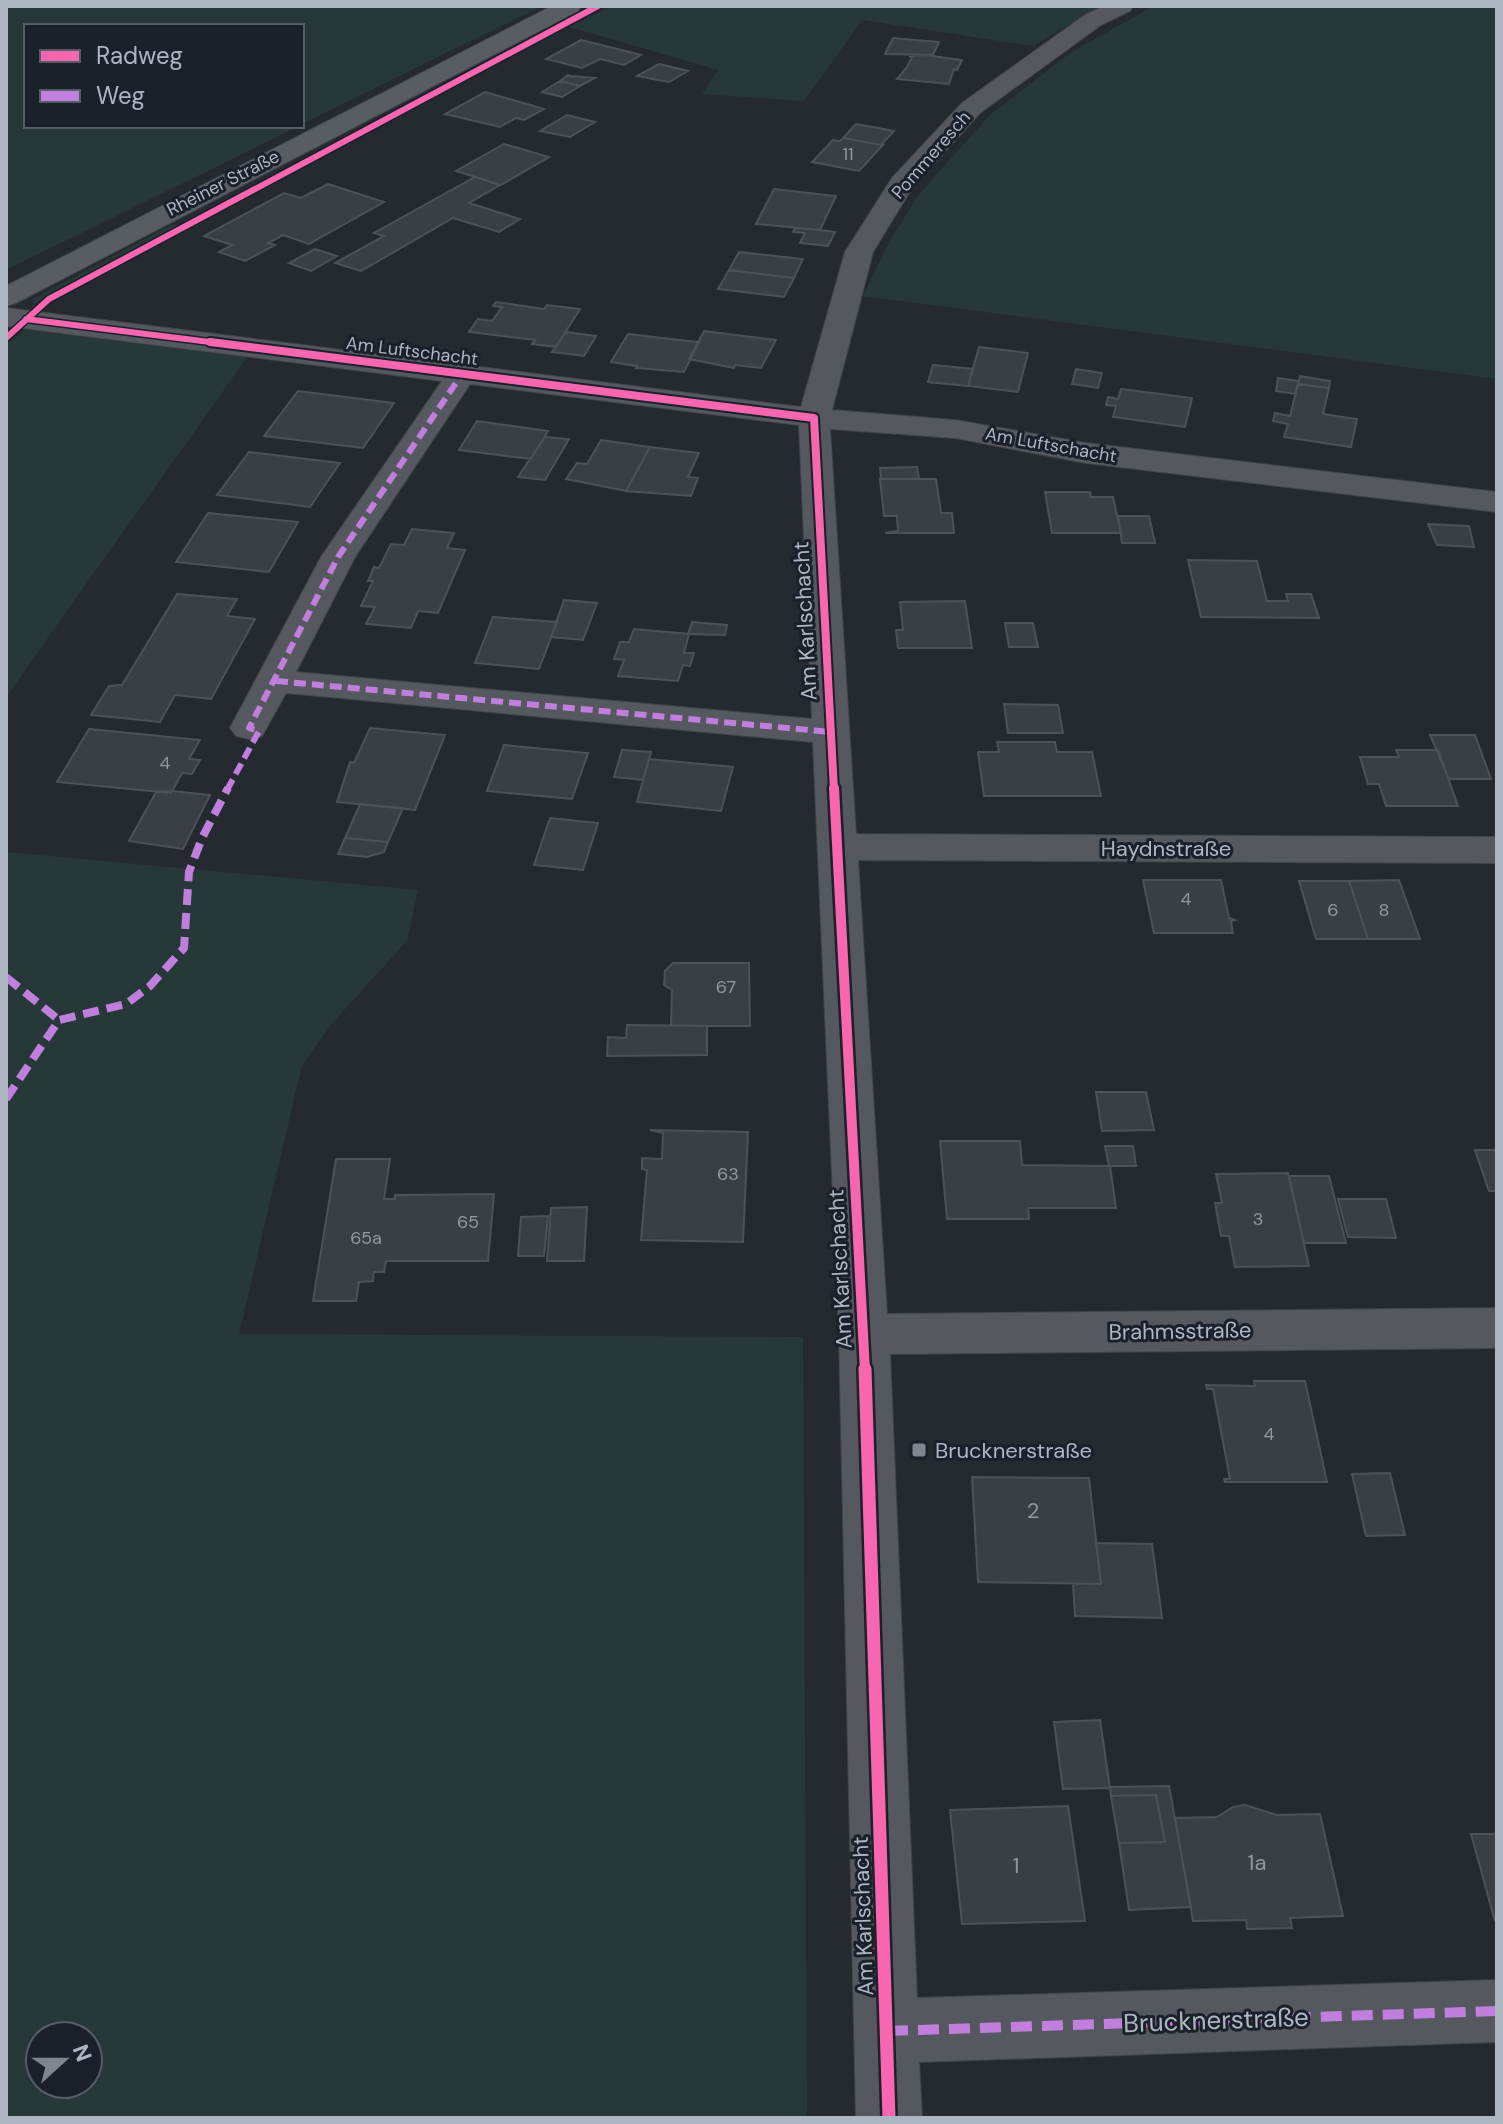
<svg xmlns="http://www.w3.org/2000/svg" width="1503" height="2124" viewBox="0 0 1503 2124" font-family="'DM Sans',sans-serif">
  <style>
    .green { fill: #273839; fill-rule: evenodd }
    .building { fill: #3a3f44; stroke: #4d5258; stroke-width: 2 }
    .lines { fill: none; stroke-linecap: round; stroke-linejoin: round }
    .street-casing { stroke: #414449; stroke-width: 2 }
    .secondary-casing { stroke: #414449; stroke-width: 2 }
    .street { fill: #55585e; fill-rule: evenodd }
    .secondary { fill: #585d64; fill-rule: evenodd }
    .quiet-far2 { stroke: #c07fdc; stroke-width: 6; stroke-dasharray: 12 6; stroke-linecap: butt }
    .quiet-far1 { stroke: #c07fdc; stroke-width: 8; stroke-dasharray: 16 8; stroke-linecap: butt }
    .quiet { stroke: #c07fdc; stroke-width: 10; stroke-dasharray: 21 10; stroke-linecap: butt }
    .cycleway-far3-casing { stroke: #1a212a; stroke-width: 9 }
    .cycleway-far2-casing { stroke: #1a212a; stroke-width: 12 }
    .cycleway-far1-casing { stroke: #1a212a; stroke-width: 15 }
    .cycleway-casing { stroke: #1a212a; stroke-width: 18 }
    .cycleway-far3 { stroke: #f766af; stroke-width: 6 }
    .cycleway-far2 { stroke: #f766af; stroke-width: 8 }
    .cycleway-far1 { stroke: #f766af; stroke-width: 10 }
    .cycleway { stroke: #f766af; stroke-width: 13 }
    .poi-dot { fill: #7e858f; stroke: #1a212a; stroke-width: 3 }
    .labels { text-anchor: middle; dominant-baseline: central; stroke-width: 6; stroke-linejoin: round; paint-order: stroke }
    .number-label { font-size: 18px; fill: #9198a2 }
    .far-street-label { font-size: 18px; fill: #aeb6c2; stroke: #1a212a }
    .street-label { font-size: 22px; fill: #aeb6c2; stroke: #1a212a }
    .poi-label { font-size: 22px; fill: #aeb6c2; stroke: #1a212a; text-anchor: start }
    .near-number-label { font-size: 22px; fill: #9198a2 }
    .near-street-label { font-size: 26px; fill: #aeb6c2; stroke: #1a212a }
  </style>
  <rect width="100%" height="100%" fill="#252a30"/>
  <!-- green -->
  <path class="green" d="M6,6h536l-240,118v-98h-276v100h273l-293,144z
    M612,6h490l-69,40 -171,-26 -58,81 -102,-7 16,-24 -148,-43z
    M1154,6h343v373l-634,-83 27,-56 30,-47 70,-78 80,-62z
    M173,224l6,2 -145,78 -1,-5z
    M25,330l60,4 163,22 -242,341v-353z
    M6,852l412,38 -11,51 -72,79 -33,45 -63,269 564,3 4,781h-801zM40,2036h48v48h-48z"/>
  <!-- building -->
  <path class="building" d="M893,38l46,4 -6,13 -48,-1z
    M581,40l60,15 -17,10 -24,-6 -18,9 -36,-9z
    M925,55l37,5 -5,10 -3,-1 -5,15 -52,-5 10,-12 5,-10 -3,-1z
    M659,64l29,7 -19,11 -32,-6z
    M568,75l2,1 25,2 -15,8 -20,-5z
    M560,81l20,5 -18,11 -20,-5z
    M485,92l59,17 -20,11 -8,-2 -16,9 -55,-13z
    M567,115l28,7 -25,15 -30,-6z
    M856,124l38,7 -13,14 -38,-7z
    M843,138l38,7h2l-24,26 -47,-9 21,-22 7,1z
    M504,144l45,13 -48,28 -45,-14z
    M475,177l25,8 -31,18 51,16 -21,13 -46,-14 -92,53 -26,-8 49,-27 -10,-3z
    M328,184l56,18 -75,42 -26,-9 -15,8 7,2 -30,16 -26,-9 13,-7 -28,-9 80,-43 17,5z
    M774,189l62,7 -16,34 -64,-6z
    M795,228l25,2 15,2 -7,14 -28,-3 5,-10 -12,-1z
    M315,249l22,7 -26,15 -22,-8z
    M739,252l64,7 -9,19 -65,-8z
    M729,270l65,8 -10,19 -66,-8z
    M496,302l48,7 3,-4 33,4 -24,38 -24,-3 3,-4 -66,-8 9,-13 14,2 10,-14 -9,-1z
    M704,331l72,9 -15,28 -26,-3 -1,3 -45,-9z
    M566,332l30,4 -12,20 -32,-4z
    M628,334l69,8h2l-15,30 -48,-4 1,-2 -26,-4z
    M979,347l49,6 -10,39 -50,-6z
    M933,365l40,4 -5,17 -40,-4z
    M1076,369l26,4 -4,15 -26,-4z
    M1300,376l30,5 -1,7 -31,-4z
    M1278,378l21,3 -4,13 -19,-3z
    M1298,384l31,4 -6,26 34,5 -6,28 -67,-10 4,-13 -15,-3 2,-8 15,3z
    M1121,389l71,9 -7,29 -72,-10 3,-11 -10,-1 2,-8 10,2z
    M298,391l96,12 -31,45 -99,-12z
    M477,421l71,10 -17,28 -72,-9z
    M545,437l24,2 -24,41 -27,-3z
    M601,440l49,7 -24,44 -60,-12 11,-16 10,1z
    M650,447l49,6 -11,24 10,1 -7,18 -65,-5z
    M249,452l91,11 -30,44 -93,-12z
    M917,467l2,12h-38l-1,-11z
    M880,479h56l5,34h11l2,20h-69l13,-2 -1,-15h-13z
    M1045,492h45l1,5h22l8,36h-69z
    M208,513l90,9 -29,50 -93,-10z
    M1118,516h31l6,27h-33z
    M1428,524l41,2 5,21 -37,-2z
    M412,529l42,4 -7,15 18,2 -27,63 -20,-2 -7,17 -45,-4 9,-17 -14,-1 12,-25h-5l6,-14 5,1 12,-24 13,1z
    M1188,560l69,1 10,40h21l-2,-7h25l8,24 -118,-1z
    M177,594l60,5 -10,17 28,3 -44,80 -36,-4 -15,27 -69,-7 18,-29 13,-1z
    M564,600l33,3 -14,37 -32,-3z
    M965,601l7,47h-74l-2,-18h7l-3,-28z
    M493,617l64,5 -18,47 -64,-6z
    M692,622l35,3 -2,10 -37,-1z
    M1005,623h28l5,24h-29z
    M634,629l55,5 -5,19h10l-4,13 -7,-1 -5,16 -60,-5 6,-16 -10,-1 6,-17h9z
    M1004,704l54,1 5,28h-55z
    M370,728l75,7 -30,75 -78,-8 13,-40 4,1z
    M89,729l111,11 -11,19 11,1 -8,14 -10,-1 -11,20 -114,-11z
    M1430,735h45l16,44h-42z
    M997,742h58l2,10h35l9,44h-117l-6,-44h21z
    M504,745l84,8 -16,46 -85,-8z
    M622,750l29,2 -8,28 -29,-3z
    M1396,750h42l20,56h-72l-7,-22h-11l-8,-27h39z
    M649,759l84,8 -12,44 -84,-9z
    M172,791l38,4 -27,54 -54,-8 27,-49z
    M360,804l43,4 -15,34 -43,-4z
    M550,818l48,5 -15,47 -49,-5z
    M345,838l43,4 -4,10 -17,5 -29,-3z
    M1143,880h78l8,38 6,2 -4,1 2,12h-79z
    M1399,880l21,59h-52l-19,-58z
    M1299,881h50l19,58h-52z
    M673,963h76l1,63h-79l1,-36 -8,-5 1,-14z
    M627,1025l80,1v29l-100,1 1,-19 18,1z
    M1096,1092h50l8,38 -52,1z
    M650,1130l98,2 -5,110 -102,-2 6,-70 -5,-1v-11l20,1 1,-26z
    M940,1141h80l2,24 88,1 6,42h-88l1,11h-82z
    M1105,1146h28l3,20h-27z
    M1475,1150h22v41h-8z
    M336,1159h54l-6,40h11v-4l99,-1 -6,67h-102l-2,11h-10l-1,9 -14,1 -3,19h-43z
    M1288,1173l21,93 -74,1 -6,-31h-8l-6,-33h7l-6,-29z
    M1289,1176h40l17,67h-42z
    M1338,1199h48l10,39 -48,-1z
    M587,1207l-3,54h-37l4,-53z
    M548,1216l-4,40h-26l3,-39z
    M1254,1381h51l22,101h-102l-1,-3h6l-17,-90h-6l-1,-4 49,1z
    M1390,1473l15,62 -39,1 -14,-62z
    M972,1477l117,1 12,106 -123,-2z
    M1096,1543l56,1 10,74 -87,-2 -2,-32h28z
    M1100,1720l10,68 -47,1 -9,-67z
    M1169,1786l22,121 -62,3 -10,-67 46,-1 -9,-47 -45,1 -1,-9z
    M1156,1795l9,47 -46,1 -8,-47z
    M1245,1805l32,10 43,-1 23,102 -53,2 2,10 -45,1 -1,-9 -53,1 -18,-103 42,-1 16,-10z
    M1068,1806l17,115 -123,3 -12,-114z
    M1471,1834h26v87h-2z"/>
  <g class="lines">
    <!-- street casing -->
    <g class="street-casing">
      <path id="street" d="M1104,6h29l-3,5 -29,14 -121,88 -68,75 -39,64 -41,158 123,10 131,23 411,49v20l-411,-49 -131,-25 -125,-9 26,405 641,3v26l-639,-3 29,454 610,-6v40l-607,6 27,644 580,-18v62l-578,20 3,56h-66l-17,-784 -26,-592 -527,-49 -24,43 -13,3 -13,-3 -6,-8 91,-171 121,-176 -436,-55v-18l795,99 44,-155 47,-74 70,-75 123,-88zM470,384l329,41 13,294 -516,-47 59,-115z"/>
    </g>
    <!-- secondary casing -->
    <g class="secondary-casing">
      <path id="secondary" d="M552,6h29l-3,5 -562,292 -10,3v-20z"/>
    </g>
    <!-- street -->
    <use href="#street" class="street"/>
    <!-- secondary -->
    <use href="#secondary" class="secondary"/>
    <!-- quiet-far2 -->
    <path class="quiet-far2" d="M276,681l555,51
      M227,790l32,-59 -10,-3 89,-171 124,-183"/>
    <!-- quiet-far1 -->
    <path class="quiet-far1" d="M6,977l53,43
      M6,1099l53,-79 67,-16 24,-18 34,-38 5,-76 13,-34 26,-50"/>
    <!-- quiet -->
    <path class="quiet" d="M887,2031l610,-20"/>
    <!-- cycleway-far3 casing -->
    <g class="cycleway-far3-casing">
      <path id="cycleway-far3" d="M26,319l200,25
        M6,338l43,-39 549,-293"/>
    </g>
    <!-- cycleway-far2 casing -->
    <g class="cycleway-far2-casing">
      <path id="cycleway-far2" d="M210,342l604,76 20,372"/>
    </g>
    <!-- cycleway-far1 casing -->
    <g class="cycleway-far1-casing">
      <path id="cycleway-far1" d="M834,788l31,583"/>
    </g>
    <!-- cycleway casing -->
    <g class="cycleway-casing">
      <path id="cycleway" d="M865,1369l24,749"/>
    </g>
    <!-- cycleway-far3 -->
    <use href="#cycleway-far3" class="cycleway-far3"/>
    <!-- cycleway-far2 -->
    <use href="#cycleway-far2" class="cycleway-far2"/>
    <!-- cycleway-far1 -->
    <use href="#cycleway-far1" class="cycleway-far1"/>
    <!-- cycleway -->
    <use href="#cycleway" class="cycleway"/>
  </g>
  <!-- markers -->
  <rect class="poi-dot" x="911" y="1442" width="16" height="16" rx="4"/>
  <g class="labels">
    <!-- number labels -->
    <g class="number-label">
      <text x="848" y="154">11</text>
      <text x="165" y="763">4</text>
      <text x="1186" y="899">4</text>
      <text x="1333" y="910">6</text>
      <text x="1384" y="910">8</text>
      <text x="726" y="987">67</text>
      <text x="728" y="1174">63</text>
      <text x="1258" y="1219">3</text>
      <text x="468" y="1222">65</text>
      <text x="366" y="1238">65a</text>
      <text x="1269" y="1434">4</text>
    </g>
    <!-- far-street labels -->
    <g class="far-street-label">
      <text transform="translate(931 155) rotate(-49)">Pommeresch</text>
      <text transform="translate(223 183) rotate(-27)">Rheiner Straße</text>
      <text transform="translate(412 351) rotate(7)">Am Luftschacht</text>
      <text transform="translate(1051 445) rotate(10)">Am Luftschacht</text>
    </g>
    <!-- street labels -->
    <g class="street-label">
      <text transform="translate(805 621) rotate(-93)">Am Karlschacht</text>
      <text x="1166" y="848">Haydnstraße</text>
      <text transform="translate(840 1269) rotate(-93)">Am Karlschacht</text>
      <text transform="translate(1180 1331) rotate(-1)">Brahmsstraße</text>
      <text transform="translate(863 1916) rotate(-92)">Am Karlschacht</text>
    </g>
    <!-- poi labels -->
    <g class="poi-label">
      <text x="935" y="1450">Brucknerstraße</text>
    </g>
    <!-- near-number labels -->
    <g class="near-number-label">
      <text x="1033" y="1510">2</text>
      <text x="1257" y="1862">1a</text>
      <text x="1016" y="1865">1</text>
    </g>
    <!-- near-street labels -->
    <g class="near-street-label">
      <text transform="translate(1216 2020) rotate(-2)">Brucknerstraße</text>
    </g>
  </g>
  <!-- border -->
  <rect width="1503" height="2124" fill="none" stroke="#aeb6c2" stroke-width="16"/>
  <!-- legend -->
  <rect x="24" y="24" width="280" height="104" fill="#1a212a" stroke="#555d67" stroke-width="2"/>
  <rect x="40" y="50" width="40" height="12" fill="#f766af" stroke="#555d67" stroke-width="2"/>
  <text x="96" y="64" font-size="24" fill="#aeb6c2">Radweg</text>
  <rect x="40" y="90" width="40" height="12" fill="#c07fdc" stroke="#555d67" stroke-width="2"/>
  <text x="96" y="104" font-size="24" fill="#aeb6c2">Weg</text>
  <!-- north arrow -->
  <g transform="translate(64 2060) rotate(69)"><circle r="38" fill="#1a212a" stroke="#555d67" stroke-width="2"/>
  <path d="M0-6L14 30L0 20L-14 30Z" fill="#7e858f"/>
  <text y="-12" font-size="22" font-weight="bold" text-anchor="middle" fill="#aeb6c2">N</text>
  </g>
</svg>
